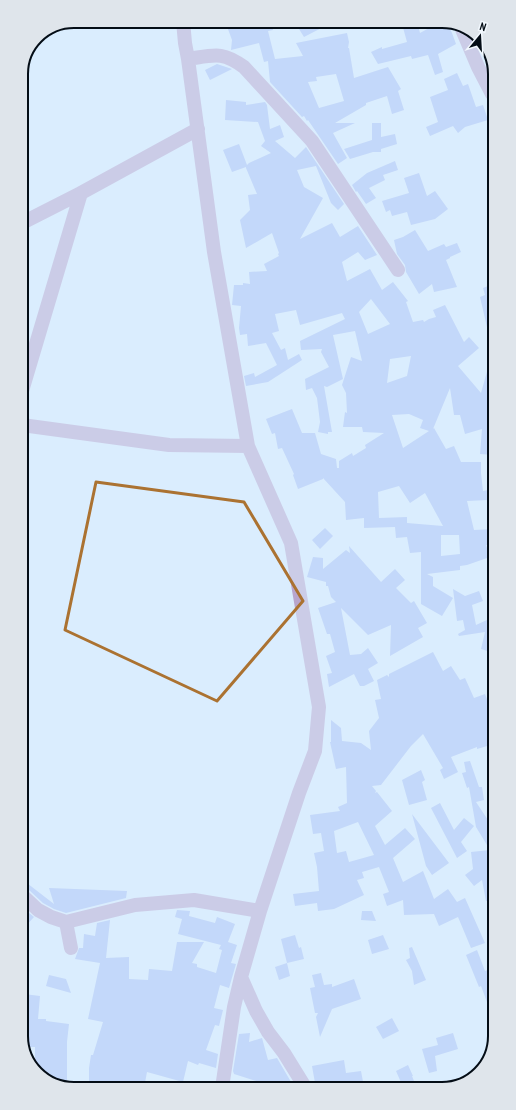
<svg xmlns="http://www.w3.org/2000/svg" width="516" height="1110" viewBox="0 0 516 1110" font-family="'PT Sans Narrow',sans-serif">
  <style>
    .building { fill: #a7bff5; fill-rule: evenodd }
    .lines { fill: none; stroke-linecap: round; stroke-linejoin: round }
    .street { stroke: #b8a5cd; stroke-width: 14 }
    .marked { fill: none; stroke: #ab7231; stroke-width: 3; stroke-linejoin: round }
    .rim { fill: none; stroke: #040d16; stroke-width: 2 }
  </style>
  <rect width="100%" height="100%" fill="#daedfe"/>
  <!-- building -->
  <path class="building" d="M225,21h45l3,9 -5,1 7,28 28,-3 -7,-13 51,-10 2,9 -1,6h1l5,30 34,-11 13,22 -3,2 6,19 -12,4 -5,-18 -21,7v2l-31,18h20l-22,10 14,25 -9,6 -30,-44 -1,1 -3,-5 -2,1 -32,-35 -2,-21 -4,1 -5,-19 -28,7 1,-10zM336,74l8,27 -25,7 -11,-26 9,-1 -1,-4z
    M294,21h41l-31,16z
    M412,21h5l3,12 22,-12h4l6,12 4,11 -18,10 5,18 -8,3 -7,-20 -16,4 -1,-3 -33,8 -7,-12 11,-5v2l25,-7 -5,-18z
    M217,64l15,5 -22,11 -5,-10z
    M457,73l6,13 5,-2 8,23 7,-2 5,15 -23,7 -7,6 -5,-7 -23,10 -4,-9 12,-5 -8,-25 18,-7 -4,-11z
    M226,100l20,2v3l19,-3 2,3 3,24 10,-4 4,12 -9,4 20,17 11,-11 38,57 -6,6 -7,-7 -15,-37 -19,4 7,17 19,11 -23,41 32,-16 8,14 18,-11 19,29 -12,5 -7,-8 -16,10 5,19 23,-12 12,21 11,-8 15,19 -2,1 7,20 10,-2 1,2 5,-3 7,-2 -3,-7 12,-5 19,37 5,-5 10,11 -21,18 23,27 9,-32h3v94l-13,-1 2,-25 -17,5 -5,-19h-6l-4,-27 -17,41 1,-1 12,21 8,-3 7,16h20v11l2,18 5,-1v10l-21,1 7,29 20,-1v16h-8l4,12 -23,8 -7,1v4l-33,4 6,3v9l20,12 -11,18 -21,-12v-52l-11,1 -3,-16 -11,1 -1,-11 -31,1v-10l-18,2 -1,-18 -22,-24v1l-25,10 -5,-14 1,-1 -12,-26 -4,1 -3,-16 -3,1 -6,-15 26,-10 10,24h13l6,21 15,5 1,9h2v-7l13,-8 1,3 13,-8 -1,-3 19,-12 -21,-1 -1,-5h-19l2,-15 2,1 -1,-20 -4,-8 9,-28 11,4 -7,-30 -22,4 10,44 -16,8 -3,-1 8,46h-4v2l-10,-2 2,-10 -3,-24 -5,-10 -6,2 -1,-11 24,-12 -8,-15 1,-3 -21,1 -1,-9 45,-22 -3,-6 -42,12 -4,-15 -21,4 4,17 -7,2 9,17 4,-2 3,12 11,-6 3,6 -34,22 -22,4 -2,-10 10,-3 1,4 22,-12 -11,-22 -18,3 -1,-12 -7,1 -1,-7 2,-22 -9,-1 2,-20h9v-2l7,1 -1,-12 18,-1 -3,-7 15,-8 -1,-2 1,-1 -7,-20 -26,15 -6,-28 10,-10 -2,-15 9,-1 -11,-26v-1l-14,5 -9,-22 16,-6 8,21 2,-2 22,-10 -10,-7 4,-5 -7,-19 -33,-2zM371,299l19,25 -22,10 -9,-22zM411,356l-4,20 -20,7 3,-24zM409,414l14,6 -3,8 9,3 -26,17 -11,-33zM399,486l11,17 15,-10 18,33 -36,-3v-6l-28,1 -1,-26zM441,535h18l1,19 -19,2z
    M372,123h9v14l14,-3 2,10 -16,5v3h-8l-23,7 -6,-10 28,-9z
    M395,161l3,9 -15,5 2,5 -16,8 7,10 -10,6 -9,-13 -1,1 -4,-7 15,-12z
    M419,173l8,23 8,-5 13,18 -13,10 -24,6 -4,-13 -15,4 -2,-6 -4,2 -4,-11 27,-8 -5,-15z
    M415,230l13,21 16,-7 2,3 11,-4 4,9 -11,5v1l-4,2 11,27 -23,5 -2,-8 -13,10 -13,-22 -1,-7 -8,-11 -3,-14 9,-3z
    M493,284v52h-4l-9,-39 5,-2 -2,-7z
    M325,528l8,8 -13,13 -8,-9z
    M349,546l32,36 14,-13 10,11 -9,8 15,15 3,-2 13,22 -9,5 5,9 -33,19 1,-31 -23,10 -27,-27 9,47 11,-1 7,-6 10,15 -10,6 6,12 -10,5h-4l-6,-12 -25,13 -2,-13 5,-1 -6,-17 9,-4 -5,-18h-3l-9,-26 18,-6 -5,-5 -3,-11h-2v-4l-19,-5 6,-20 10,1v11l23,-19 4,3z
    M453,589l12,7 14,-5 4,10 -11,4 4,20 13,-6 1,-8 4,1v41l-13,-4 4,-17 -26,4 -1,-2 7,-4 -2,-10 -6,1z
    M433,652l10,19 8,-5 9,14 5,-2 9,20 11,-4 9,23v27l-17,5v-2l-26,10 7,15 -14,7 -4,-9 3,-2 -20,-34 -12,12 -30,39 -9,1 4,5 -1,2 2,-1 15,19 -17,15 10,19 20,-17 10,11 -22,19 10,24 20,-11 11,28 14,-10 9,13 8,-4 20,45 -14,5 -13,-31 -19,9 -5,-12 -30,1 -1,-15 -16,6 -4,-12 6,-2 -10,-25 -17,5 2,6 -7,2 7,15 -30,14 -16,2 -1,-8 -22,3 -2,-12 26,-3 -2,-24 -3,-14 10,-2 -3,-18 -8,1 -3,-19 30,-4 -2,-4 9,-4 -1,-36 -10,2 -6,-27h1v-22l10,8 1,13 19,2 10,7 -2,-19 10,-13 -4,-18 6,-1 -4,-19 10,-5 2,2v-3zM358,822l16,33 -25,7 -3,-11 -9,2 -3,-22z
    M470,761l9,26h3l2,13 -8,2 14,21 4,-2 1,79 -9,1 -4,-21 -8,6 -9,-11 8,-6 -2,-17 19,-2 -14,-23 -7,-40 -2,1 -5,-15 4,-1 -2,-10z
    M421,770l4,10 -3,2 5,18 -18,5 -7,-25z
    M440,803l14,27 10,-12 10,8 -13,16 6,9 -10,7 -26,-50z
    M412,814l37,49 -17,12 -6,-9z
    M23,880l31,24 -5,-16 78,3 -1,7 -60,15 -12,-4 -11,-6 -14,-13 -6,-2z
    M23,908l11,9 -10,11z
    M177,910l13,1 -1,5 26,7 2,-6 18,7 -7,18 9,3 -6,18 5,1 -7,24 -9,-3 -6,23 9,2 -4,16 -4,-1 -9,25 12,4 -2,14 -17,-5 -1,2 -10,-4 -5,21 -36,-10 -3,16h-16l1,-1 -27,-5 -1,7h-12v-21l2,-13h2l10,-33 -15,-3 12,-56 -25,-4 4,-11h4l1,-14 11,2 2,-13 13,-3 -4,38 23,-1v22l19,1 1,-11 23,2 5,-29h27l-12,21 5,1v3l19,6 6,-23 -3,-1 2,-4 -43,-11 4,-15 -7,-2z
    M362,911h10l4,10 -15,-1z
    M295,935l4,13 2,-1 3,12 -17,4 -6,-24z
    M383,935l6,14 -17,5 -4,-14z
    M412,947l14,33 -12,5 -2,-14 -6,-11 4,-2 -1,-10z
    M477,950l8,21 10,-4v9l-4,2 4,8v13l-8,3 -6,-16 -2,1 -13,-32z
    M287,963l3,13 -11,4 -4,-13z
    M321,973l3,12 8,-1v3l22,-8 7,20 -29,10 -12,28 -4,-20 2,-4h-3l-5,-25 5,-1 -3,-12z
    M49,975l17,4 5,14 -25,-7z
    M24,994l16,2 -2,23h8v2l23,3 -2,18v41l-8,2 -17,-7 -7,-10v-21h-11z
    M392,1018l7,13 -16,8 -7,-12z
    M250,1033l-1,9 13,-4 6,22 9,-2 17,29h-19l-41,-13 -1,-3 6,-37z
    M453,1033l5,16 -23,7 2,15 -8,2 -7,-24 16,-4 -2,-7z
    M344,1060l2,13 15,-2 3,16h-32l-1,-6 -16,2 -3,-17z
    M408,1065l5,11h-1l4,10 -13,1 -7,-16z"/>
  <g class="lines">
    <!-- street -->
    <path class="street" d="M183,21l2,22 3,16 26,193 34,194 43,97 28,164 -4,44 -16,42 -39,118 -19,66 -7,30 -12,81
      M461,27l17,40 14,27
      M188,59c27,-4 34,-8 56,8l68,74 86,129
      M22,223l59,-30
      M22,391l59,-198 117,-64
      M22,425l147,20 79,1
      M23,896l15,14 13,7 15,5 69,-17 59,-5 66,11
      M66,922l5,26
      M241,977l15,34 12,21 16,21 21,34"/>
  </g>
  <!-- marked area -->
  <path d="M0 0H516V1110H0ZM96,482l148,20 59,99 -86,100 -152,-71z" fill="#daedfe" fill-opacity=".55" fill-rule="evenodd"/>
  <path class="marked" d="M96,482l148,20 59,99 -86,100 -152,-71z"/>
  <!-- crop -->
  <path d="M0 0H516V1110H0ZM74 28H442A46 46 0 0 1 488 74V1036A46 46 0 0 1 442 1082H74A46 46 0 0 1 28 1036V74A46 46 0 0 1 74 28Z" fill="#dfe5eb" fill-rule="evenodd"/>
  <path class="rim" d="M74 28H442A46 46 0 0 1 488 74V1036A46 46 0 0 1 442 1082H74A46 46 0 0 1 28 1036V74A46 46 0 0 1 74 28Z"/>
  <!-- north arrow -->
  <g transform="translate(480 36) rotate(18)" stroke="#f2f8fe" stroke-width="3" paint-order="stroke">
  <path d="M0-3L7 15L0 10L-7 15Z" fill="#040d16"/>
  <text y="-6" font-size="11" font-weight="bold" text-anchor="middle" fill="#040d16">N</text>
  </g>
</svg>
